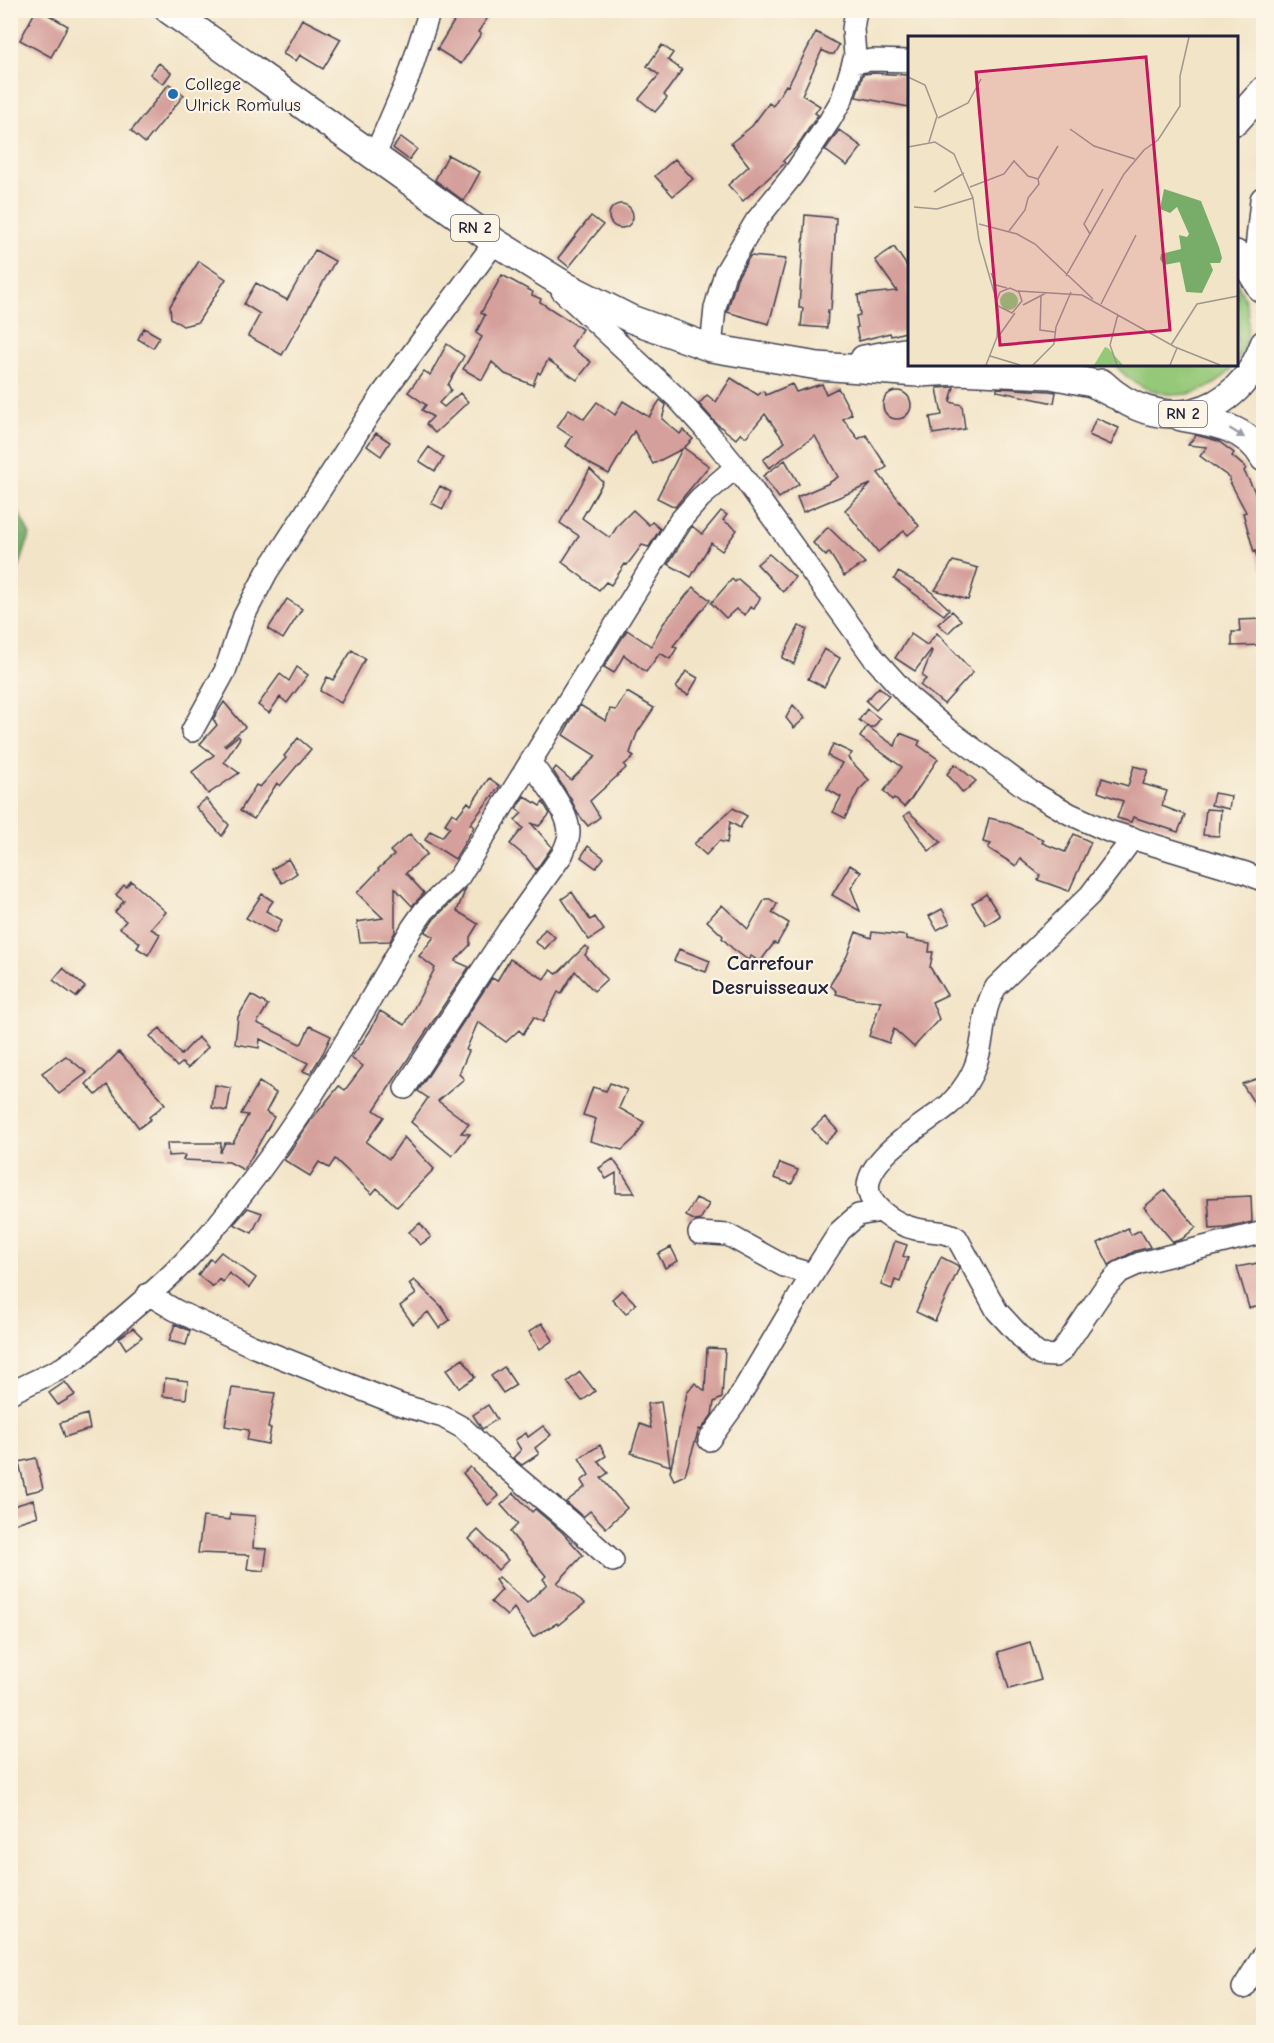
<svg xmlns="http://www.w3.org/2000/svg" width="1274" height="2043" viewBox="0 0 1274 2043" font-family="'Comic Neue',sans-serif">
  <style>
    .green { fill: #95c879; stroke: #5c755a; stroke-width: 1.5 }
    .forest { fill: #78ac69; stroke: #4d6752; stroke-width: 1.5 }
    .building { fill: #d5a09b }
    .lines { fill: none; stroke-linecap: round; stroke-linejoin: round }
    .minor-casing { stroke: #413f50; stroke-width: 24 }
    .major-casing { stroke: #413f50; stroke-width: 30 }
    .minor { stroke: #fff; stroke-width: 21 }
    .major { stroke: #fff; stroke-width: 27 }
    .oneway { fill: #9c9ca7 }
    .poi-dot { fill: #1f6fb2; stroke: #fcf5e5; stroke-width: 2 }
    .labels { text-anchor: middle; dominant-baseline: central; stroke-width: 4.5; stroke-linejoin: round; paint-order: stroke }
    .shield { fill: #fcf5e5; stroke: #63616e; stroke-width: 1.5 }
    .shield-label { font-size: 16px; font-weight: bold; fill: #22223b }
    .poi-label { font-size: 18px; fill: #22223b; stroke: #fcf5e5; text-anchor: start }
    .quarter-label { font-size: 21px; font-weight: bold; fill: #22223b; stroke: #fcf5e5 }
    .inset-road { fill: none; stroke: #9f968f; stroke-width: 1.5 }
    .view { fill: #c2185b; fill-opacity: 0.15; stroke: #c2185b; stroke-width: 3 }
    .inset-edge { fill: none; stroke: #22223b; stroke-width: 3 }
  </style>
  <rect width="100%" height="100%" fill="#fcf5e5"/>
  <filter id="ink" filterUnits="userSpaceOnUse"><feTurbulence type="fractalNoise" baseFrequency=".0167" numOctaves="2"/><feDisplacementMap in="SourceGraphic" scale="12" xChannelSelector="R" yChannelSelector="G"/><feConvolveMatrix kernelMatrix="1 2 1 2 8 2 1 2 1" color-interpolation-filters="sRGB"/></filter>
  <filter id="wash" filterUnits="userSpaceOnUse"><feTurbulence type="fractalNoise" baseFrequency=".008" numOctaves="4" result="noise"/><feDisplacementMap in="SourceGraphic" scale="24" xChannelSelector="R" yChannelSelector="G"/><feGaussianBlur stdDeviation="1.35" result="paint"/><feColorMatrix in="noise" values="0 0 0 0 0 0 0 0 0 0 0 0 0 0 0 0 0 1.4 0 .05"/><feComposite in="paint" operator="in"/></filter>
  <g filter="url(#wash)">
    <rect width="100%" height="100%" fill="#f2e4c7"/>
    <!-- green -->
    <path class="green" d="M1237,283c15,23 15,55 0,78z
      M1115,365h119c-30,42 -87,37 -119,0z"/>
    <!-- forest -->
    <path class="forest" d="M11,497l19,38 -12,36 -7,-1z"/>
    <g id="blocks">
      <!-- building -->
      <path class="building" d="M36,10h4l28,16 -17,31 -31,-17z
        M464,10h29l-15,22 3,2 -20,30 -24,-15 19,-31 2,1z
        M302,19l39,20 -18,30 -23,-14 -4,6 -13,-7z
        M816,32l23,13 -5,9h-5l-7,-4 -20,45 18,11 -5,7 3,2 -21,31 -14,15 2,2 -42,38 -15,-16 21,-19 -18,-23 21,-17 17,-23 4,3 13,-21 2,1z
        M662,45l11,8 -5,7 14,10 -18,25 3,3 -12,14 -16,-13 20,-24 -12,-9z
        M159,63l12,10 -8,11 -13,-10z
        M873,73l36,2v32l-53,-10 7,-23z
        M169,84l15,11 -39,48 -14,-12z
        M839,130l23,17 -15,19 -22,-16z
        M401,137l16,12 -8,11 -16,-12z
        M448,155l32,17 -16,29 -29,-21z
        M675,159l18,20 -20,17 -18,-20z
        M609 216a12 12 0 1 1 24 0a12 12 0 1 1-24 0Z
        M805,215l31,3 -5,92h-3l-1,18 -26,-2 2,-18h-4z
        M591,216l12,9 -34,42 -11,-9z
        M894,247l15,22v62l-18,5 -1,-3 -31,8 -3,-13 2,-1 -2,-11 4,-1 -2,-20 39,-4 -22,-31z
        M315,250l20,11 -53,94 -34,-19 12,-22 -16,-10 12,-21 31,17z
        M750,256l36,3 -17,65 -42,-12 10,-34z
        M199,261l27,18 -28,43 -15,4 -12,-8 -1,-12z
        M502,275l31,17 -1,3 9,4 -1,3 42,27 -11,18 20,15 -14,18 -29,-20 -8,14 -2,-2 -5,13 -28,-11 -13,-12 -10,18 -19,-11 19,-32 -6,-4 9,-18 -4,-2z
        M144,328l16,9 -7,11 -15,-9z
        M447,344l17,12 -16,29 3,5 -12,13 5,4 16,-14 8,9 -33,31 -9,-9 7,-7 -11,-7 4,-5 -18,-13 16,-21 6,4z
        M731,378l27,17 5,-4 3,4 26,-11 4,8 26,-8 4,10 12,-6 14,26 -9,5 15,20 8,-4 21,32 -9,6 41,53 -11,9 -4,-4 -26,21 -33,-42 26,-26 -68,28 -6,-15 30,-13 11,-7 -23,-41 -46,32 -6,-8 22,-18 -20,-28 -19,23 -5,-4 -5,6 -19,-15 -18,-20 8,-9 9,7z
        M954,387l-4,15 12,3 3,24 -32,5 -3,-17 12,-2 -5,-27z
        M997,388l52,3 7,1 -2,11 -57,-12z
        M883 405a14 14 0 1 1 28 0a14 14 0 1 1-28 0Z
        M660,400l6,5 -4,14 18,15 3,-4 10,9 -9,9 25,18 -34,41 -18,-9 25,-49 -29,15 -19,-33 -25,43 -17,-9 -26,-19 6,-9 -15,-10 12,-18 15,10 13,-17 18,13 8,-14 26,16z
        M1096,418l23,10 -8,17 -22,-10z
        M376,433l14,9 -9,14 -14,-10z
        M1196,435l22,6 16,12 -2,3 14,12 -2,3 10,19 9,29v49l-2,1 -6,-18 -1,1 -11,-39 3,-1 -17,-32 1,-2 -30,-22 7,-9 -19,-2z
        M429,447l15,11 -9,13 -16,-10z
        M785,460l14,24 -20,14 -16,-22z
        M590,469l13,13 -21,36 28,20 8,-13 15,-15 16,15 3,-3 8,7 -11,18 -7,-2 -15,20 -2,-1 -14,21 -5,-3 -7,8 -37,-28 17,-26 -19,-13z
        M440,486l11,6 -8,17 -12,-6z
        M721,511l6,4 -4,5 14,10 -15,21 -11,-8 -20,34 -23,-13 24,-38 10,8z
        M828,527l37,36 -21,13 -15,-24 -3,4 -13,-13z
        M769,554l26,23 -12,15 -26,-28z
        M953,561l25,7 -10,32 -33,-10z
        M898,572l28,15 23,22 -5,6 -50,-36z
        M732,579l3,3 3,-3 22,19 -6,11 -4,-2 -5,8 -9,-6 -10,9 -15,-15z
        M693,587l17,13 -37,46 4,2 -7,11 -10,-6 -14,19 -22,-17 -10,18 -10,-6 23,-37 24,16 12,-22z
        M287,599l15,10 -19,30 -15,-10z
        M952,611l9,9 -13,13 -10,-9z
        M1263,619v26l-31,1v-14h8l-1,-12z
        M799,626l8,3 -13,35 -12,-6z
        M937,633l36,39 -29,32 -24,-19 6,-6 -4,-3 10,-25 -1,-1 -16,21 -20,-13 16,-24 16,11z
        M824,649l16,9 -16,29 -16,-8z
        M352,650l13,9 -24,44 -21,-12 7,-14 6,3z
        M297,667l11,8 -21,28 -7,-6 -11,16 -11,-8 22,-31 9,7z
        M686,671l12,7 -10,17 -12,-7z
        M879,687l10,9 -13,14 -10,-9z
        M627,692l27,16 -17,25 -7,20 4,4 -10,8 2,3 -36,33 10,16 -12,9 -10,-12 -7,-15 -18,-28 3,-4 15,13 25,-24 -33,-21 17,-30 26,16 4,-12 6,1z
        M224,702l21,25 -21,18 1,1 13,-10 2,2 -16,24 15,11 -31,21 -16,-22 22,-17 -14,-11 17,-19 -4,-6z
        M793,705l12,13 -11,10 -8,-10z
        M867,709l13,10 -6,8h-5l-10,-7z
        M867,726l28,20 5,-13 20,8 -2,4 20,14 -27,40 -7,8 -10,-9 -2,2 -8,-9 18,-24 -42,-30z
        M298,738l13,11 -31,37 -3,-3 -23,36 -14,-8 16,-26 4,2 26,-29 -2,-2z
        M833,744l19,9 -4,5 21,22 -10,10 -14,28 -12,-6 8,-15 -14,-8 15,-26 -14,-7z
        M955,764l21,17 -13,12 -16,-19z
        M1134,766l14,4 -5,14 24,7 -5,15 23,9 -7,17 -45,-15 -2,5 -14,-4 6,-17 -25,-9 4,-14 26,8z
        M489,778l11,8 -30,38 4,3 -19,32 -30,-19 5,-9 12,6 8,-10 -5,-3 7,-11 5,3 11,-14 3,3z
        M1214,793l17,3 -2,13 -18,-4z
        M524,796l16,10 3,-4 7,12 -11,12 -8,-3 21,24 -16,23 -10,-13 -16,-13 13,-16 -8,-8 7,-7 -6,-4z
        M206,799l23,26 -7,11 -26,-29z
        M733,808l14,8 -7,12 -10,-6 -3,21 -8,-2 -13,14 -12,-11z
        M1206,809l15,1 -2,26 -16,-1z
        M909,812l32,30 -12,9 -25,-35z
        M989,818l17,4 24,11 14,7 -2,3 23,9 9,-18 17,8 -22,49 -31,-11 2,-5 -20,-16 -4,7 -28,-18 3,-4 -8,-2z
        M410,834l17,20 -21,19 18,20 -12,13 -17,-18v44l-5,9 -30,1 -3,-20 26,-4 -26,-25 22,-23 -1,-1 16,-14 -4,-4z
        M588,846l16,12 -8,10 -15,-11z
        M288,859l9,14 -15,10 -10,-14z
        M850,865l11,7 -10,16 9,23 -28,-16z
        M131,881l35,31 -15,17 9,5 -12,21 -11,-7 3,-5 -20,-15 6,-7 -11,-9 9,-11 -8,-6 8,-10 2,2z
        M466,888l-9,23 21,13 -8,13v8l-15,16 14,6 -95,143 10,7 -18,25 23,17 15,-22 30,32 -37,38 -20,-19 -5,6 -37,-35 -6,9 -10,-6 -9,14 -26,-16 27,-40 28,-34 6,4 18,-24 -12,-8 19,-27 10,-20 25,14 30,-57 -16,-12 15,-19 -9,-5 9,-13z
        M572,892l18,28 5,-3 9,13 -15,10 -27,-41z
        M262,894l11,7 -7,10 16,9 -7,13 -29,-15z
        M986,894l14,22 -14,9 -14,-22z
        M765,899h5l7,5 -5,9 17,10 -12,21 -3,-1 -14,19 -9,-6 -3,4 -16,-12 -10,-10 1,-2 -16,-15 15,-16 26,24z
        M942,909l8,14 -13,7 -8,-14z
        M545,929l10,8 -10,12 -10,-7z
        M856,932l15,6 1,-6 35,4v3l23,4 -1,9h4l-3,15 17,28 -15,7 7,17 -25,28 -20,-18 -5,14 -20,-7 12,-35 -26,-2 -19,-5 1,-2 -7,-7 17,-29z
        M585,946l4,3 -4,6 22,24 -13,12 -19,-20 -14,23 -3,-2 -15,30 -9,-5 -11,17 -4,-4 -13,12 -28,-20 -12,28 3,1 -10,23 5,5 -26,22 31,23 -8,9 9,1 -18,22 -41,-34 17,-24 -10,-7 74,-113 5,3 13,-22 34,20 6,-9 7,4z
        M679,949l31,12 -4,11 -32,-11z
        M63,968l22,19 -9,10 -23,-17z
        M251,995l17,10 -11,18 43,21 2,-1 8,-17 21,10 -8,17 -13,21 -7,-3 5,-8 -48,-24 -1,9 -24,-4 3,-27z
        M160,1028l21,27 17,-18 10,10 -20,21 -6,-5 -5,4 -27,-31z
        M119,1052l23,24 23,28 -16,13 2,2 -12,9 -32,-43 -11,10 -10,-11z
        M66,1056l21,17 -28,21 -17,-21z
        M1256,1079l7,15v23l-21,-33z
        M259,1082l17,11 -10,19 8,5 -30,53 -15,-8 -46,-2 2,-5 -17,1 -1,-13h54l-1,10 5,-10h8l15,-28 -7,-1z
        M610,1083l17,7 -8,18 25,14 -8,15 -14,13 -32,-9 6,-22 -13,-4 10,-28 13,4z
        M215,1085l16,3 -4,23 -15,-3z
        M825,1117l13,14 -13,12 -13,-14z
        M613,1159l7,10 15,24h-19v-20l-10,6 -7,-11z
        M780,1163l18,7 -6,14 -18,-6z
        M1165,1190l31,37 -14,12 -9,3 -29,-35z
        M1251,1196l1,26 -26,6 -16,1 -2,-31z
        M696,1198l13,6 -9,16 -4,1 -10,-5z
        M248,1208l14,5 -10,20 -18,-9z
        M420,1223l11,14 -11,8 -11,-13z
        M1128,1228l3,7 9,-5 10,17 -15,4 -26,14 -11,-22z
        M895,1241l12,4 -4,11 5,2 -8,24 -5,-2 -3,9 -11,-4z
        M671,1247l7,14 -13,7 -7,-14z
        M221,1252l35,26 -7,10 -20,-15 -6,9 -4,-3 -6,8 -15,-12 12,-16 3,2z
        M941,1257l16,8 2,3 -24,53 -19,-9z
        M1263,1262v44l-14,2 -12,-41z
        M414,1280l27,26 9,14 -11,8 -11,-16 -15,12 -13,-18 16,-12 -7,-10z
        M622,1290l14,14 -10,10 -14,-15z
        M542,1323l11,17 -13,9 -11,-17z
        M175,1324l15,7 -4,14 -17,-4z
        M133,1328l9,9 -16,12 -7,-11z
        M707,1348l18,1 -3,49 -8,4 -2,13 -11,15 -2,-1 -14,46 -11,5 -4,-8 17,-79 8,-10 10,8z
        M463,1359l12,18 -16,11 -13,-18z
        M504,1367l12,18 -13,8 -12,-17z
        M580,1372l15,19 -13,10 -15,-19z
        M165,1378l23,3 -2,18 -23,-3z
        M65,1382l10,13 -17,10 -9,-12z
        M232,1388l43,5 -7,35h3l-3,16 -21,-4 2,-10 -24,-4z
        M661,1402l9,64 -39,-13 9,-29 11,4 -4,-24z
        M488,1405l9,14 -15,10 -9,-14z
        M87,1414l3,15 -25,8 -5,-14z
        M543,1426l8,9 -16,13 4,6 -17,11 -9,-7 8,-8 -6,-10 11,-7 2,4z
        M600,1445l6,11 -8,5 10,12 -7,5 26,30 -21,20 -16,-17 -7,6 -17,-15 19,-15 -4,-6 8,-6 -10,-17z
        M36,1458l7,31 -17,4 -7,-31z
        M470,1467l29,29 -11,9 -25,-32z
        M514,1493l18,19 3,-3 27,23 21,23 -26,28 28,20 -27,22 -1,-2 -24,14 -19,-29 -7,8 -16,-14 11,-12 -7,-10 4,-3 28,26 20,-19 -4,-5 3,-3 -36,-44 8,-8 -17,-19z
        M33,1500l5,16 -25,8 -3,-17z
        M230,1514l25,2 -2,32 14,1 -3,22 -17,-2 2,-14 -51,-2 5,-36 27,3z
        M478,1530l30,30 -10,10 -29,-31z
        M1030,1642l11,38 -32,9 -11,-37z"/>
    </g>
  </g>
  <g filter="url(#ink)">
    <use href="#blocks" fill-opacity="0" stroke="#413f50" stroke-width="1.5"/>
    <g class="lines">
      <!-- minor casing -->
      <g class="minor-casing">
        <path id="minor" d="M853,63l19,-3 38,1
          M374,157l35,-81 21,-66
          M562,291l114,106 29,32 31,38 137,190 36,40 38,32 83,62 40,23 38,17 138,42 18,8
          M711,348l4,-40 10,-35 31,-52 37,-46 37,-55 12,-21 13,-43 -2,-27 3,-19
          M192,731l33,-60 19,-55 23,-44 116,-179 112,-151
          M1133,838l-43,57 -94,92c-15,24 -10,45 -18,70 -4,17 -16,35 -28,47 -20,18 -100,60 -78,96 9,15 32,28 50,30 11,2 25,1 35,8l40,73 36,39 7,5 15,1 7,-5 42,-62 16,-17 20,-9 124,-31
          M405,1088l104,-159 53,-74c3,-7 7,-15 7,-22 0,-22 -26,-53 -39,-71
          M699,1233l29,2 56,31 28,8
          M148,1294l27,16 77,36 146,58 45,13 20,11 31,30 76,64 43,39
          M10,1393l52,-25 18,-12c39,-37 85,-71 120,-111 85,-96 149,-207 212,-317l12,-17 35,-34 220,-355 21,-24 36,-31
          M709,1440l26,-36 70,-118 35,-55 18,-16 22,-4
          M1243,1988l21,-34"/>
      </g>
      <!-- major casing -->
      <g class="major-casing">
        <path id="major" d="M169,10l326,232 71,44 65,33 80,29 107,18 100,7 39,-2 94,4 41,8 23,12
          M1236,121l28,-31
          M1236,254l8,6 17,28
          M1261,288l-2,-39 5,-49
          M864,359l46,-8
          M1102,383c56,54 136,36 162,-39
          M1181,417c31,5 66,10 83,41"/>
      </g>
      <!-- minor -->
      <use href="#minor" class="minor"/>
      <!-- major -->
      <use href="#major" class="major"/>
    </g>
    <!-- one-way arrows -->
    <defs><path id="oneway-solid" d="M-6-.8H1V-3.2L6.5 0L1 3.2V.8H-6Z" transform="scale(1.5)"/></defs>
    <use class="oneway" href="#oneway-solid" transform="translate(1237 433) rotate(32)"/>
  </g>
  <!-- markers -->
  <circle class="poi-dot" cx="173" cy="94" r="6"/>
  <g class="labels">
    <!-- shield labels -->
    <g class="shield">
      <rect x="451" y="215" width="48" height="26" rx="4.5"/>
      <rect x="1159" y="401" width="48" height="26" rx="4.5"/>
    </g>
    <g class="shield-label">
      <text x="475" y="228">RN 2</text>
      <text x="1183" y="414">RN 2</text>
    </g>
    <!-- poi labels -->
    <g class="poi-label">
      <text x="185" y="84">College<tspan x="185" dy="21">Ulrick Romulus</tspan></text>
    </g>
    <!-- quarter labels -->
    <g class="quarter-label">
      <text x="770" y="963">Carrefour<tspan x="770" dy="24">Desruisseaux</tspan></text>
    </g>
  </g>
  <!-- overview -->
  <g transform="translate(908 36)">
    <rect width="330" height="330" fill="#f2e4c7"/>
    <path d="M92 265a9 9 0 1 1 18 0a9 9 0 1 1-18 0ZM197,311l3,1 15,17h-29z" fill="#95c879"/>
    <path d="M256,153l37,12 18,46 3,11 -2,5h-10l3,7 -11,23 -16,-1 -6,-30 -16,3 -4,-6 1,-5 20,-5 -2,-14 8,2 2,-3 -12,-27 -7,6 -10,-4z" fill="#78ac69"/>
    <path class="inset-road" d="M0,41l17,8 12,31 -8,26M30,82l30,-15 13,-24M162,93l24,17 41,13M0,111l27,-5 19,12 19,44 6,42 19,66 14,7 10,-12 -3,-9 -9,-4 -10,4 -3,8M62,151l34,-13 10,-13 14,15 10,3M26,156l30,-19M6,171l23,2 36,-11M71,188l38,10 18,10 58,55M101,195l16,-21 3,-12 11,-14 -1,-5 20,-33M182,198l-6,-10 19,-35M83,237l5,12 11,3M158,240l58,-102 20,-24 14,-10 22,-34v-30l9,-39M110,255l64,4 93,52 45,18M133,260l-1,34 15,2M193,268l35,-69M115,269l23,-12M90,301l17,-24M263,309l26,-41 41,-8M82,320l30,9M78,329l11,-28 1,-29M125,329l21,-21 2,-17 15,-35M209,329l-7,-20 8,-31M262,329l7,-17"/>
    <path class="view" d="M238,21l24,273 -170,15 -24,-273z"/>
    <rect width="330" height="330" class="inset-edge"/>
  </g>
  <!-- margin -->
  <rect width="1274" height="2043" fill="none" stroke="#fcf5e5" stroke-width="36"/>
</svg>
